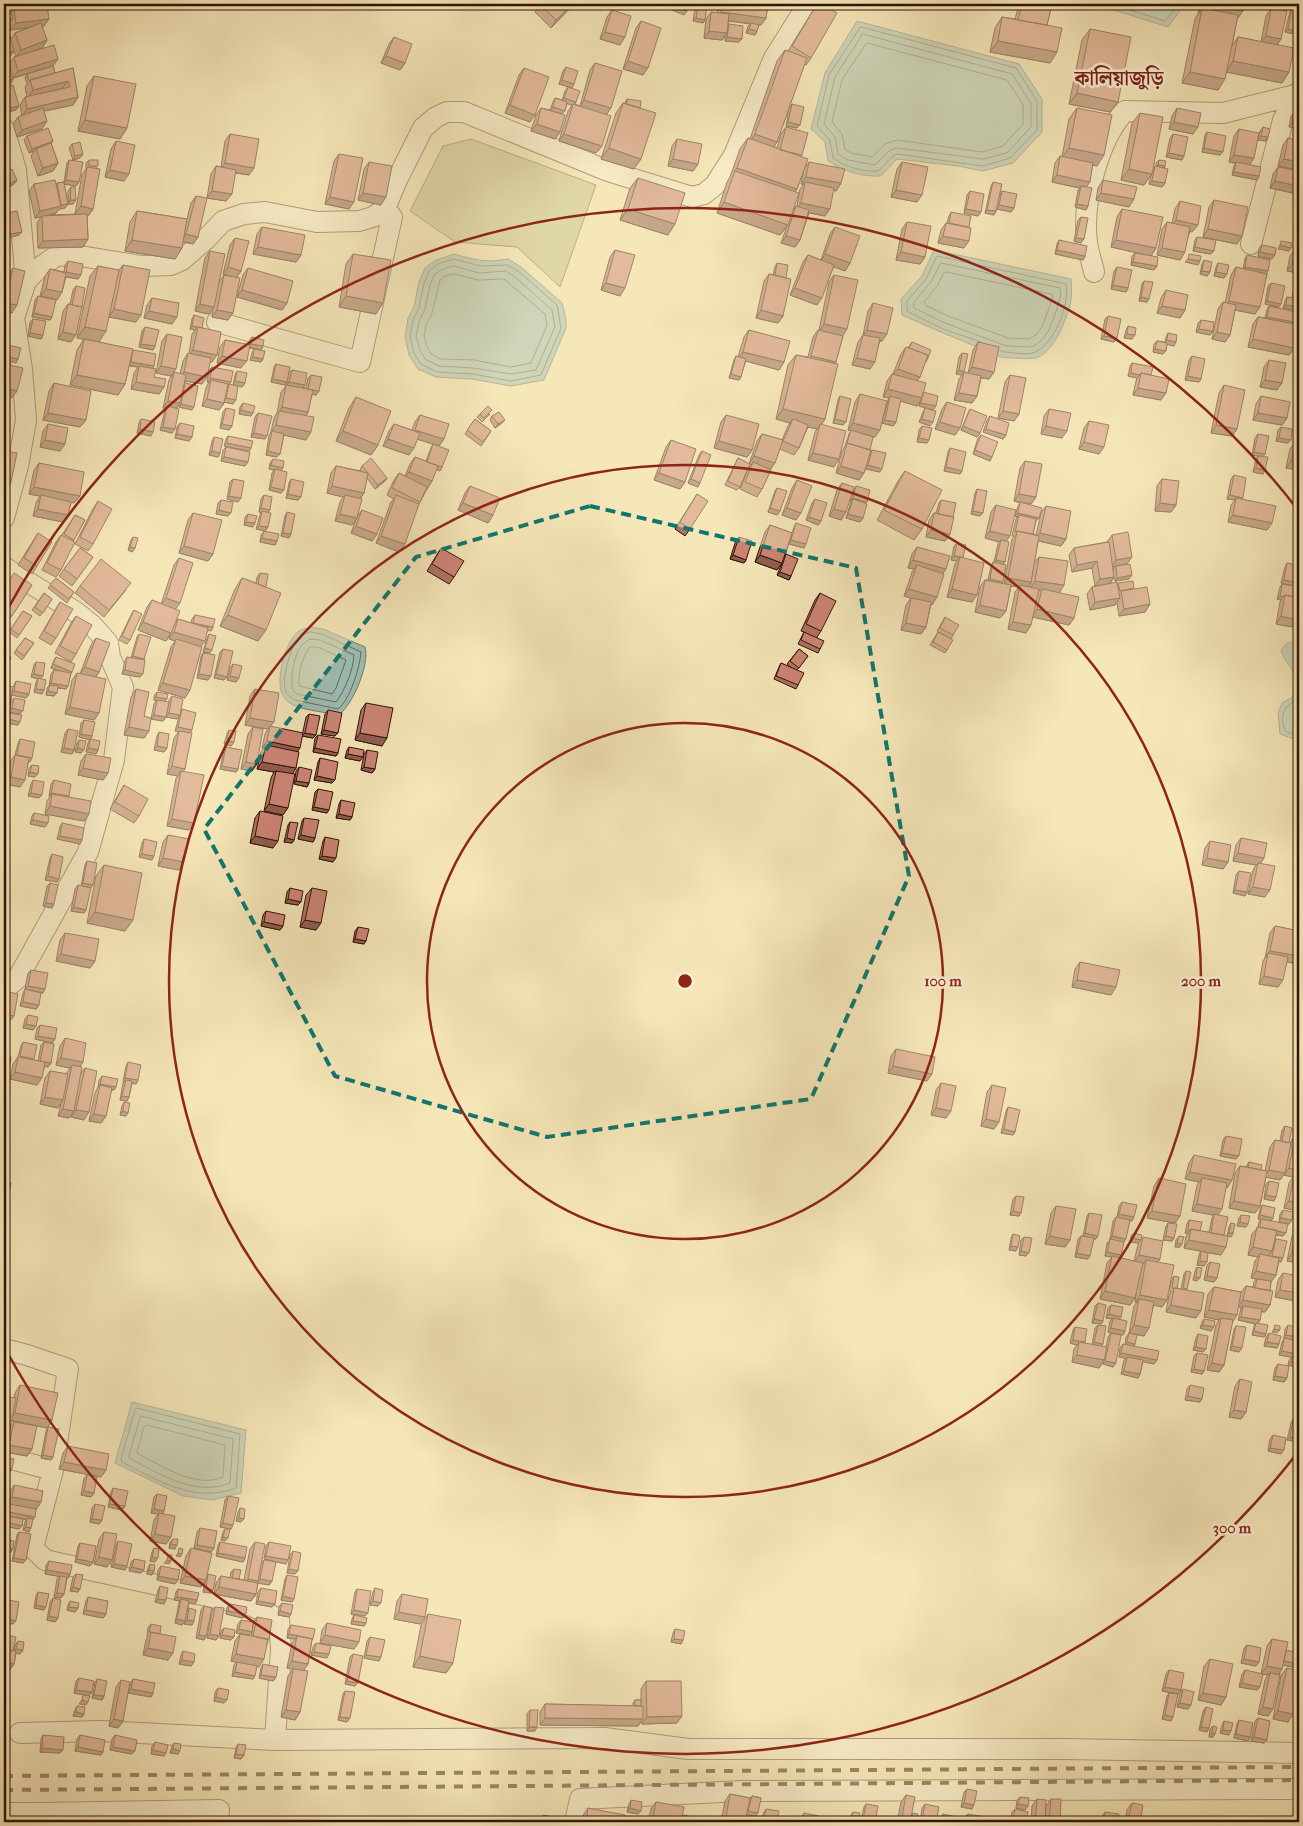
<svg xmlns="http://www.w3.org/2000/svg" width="1303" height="1826" viewBox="0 0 1303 1826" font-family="'IM FELL French Canon','Noto Serif Bengali',serif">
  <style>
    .green { fill: #c3c38b; stroke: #786a48 }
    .water { fill: #9dbfb5; stroke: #717a6f }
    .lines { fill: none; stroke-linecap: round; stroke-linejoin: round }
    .shore { stroke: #66685d; stroke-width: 1 }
    .street-casing { stroke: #604732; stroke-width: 22 }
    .street { stroke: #f9efd2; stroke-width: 20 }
    .rail { stroke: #2e1205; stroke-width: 4; stroke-dasharray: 9 9; stroke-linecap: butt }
    .wall { fill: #b07265; stroke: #2e1205; fill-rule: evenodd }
    .shaded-wall { fill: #905c52; stroke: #2e1205 }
    .building { fill: #cd8475; stroke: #2e1205 }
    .marked { fill: none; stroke: #0f766e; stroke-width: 4; stroke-dasharray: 10 6; stroke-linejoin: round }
    .ring { fill: none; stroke: #8f2418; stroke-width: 2.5 }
    .labels { text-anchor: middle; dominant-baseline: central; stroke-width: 5; stroke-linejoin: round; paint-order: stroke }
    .district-label { font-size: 20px; font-weight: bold; fill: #7a1f14; stroke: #f9efd2 }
    .centre { fill: #8f2418; stroke: #f9efd2; stroke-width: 2.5 }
    .ring-label { font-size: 15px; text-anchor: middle; font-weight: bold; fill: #8f2418; stroke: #f9efd2; stroke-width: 5; stroke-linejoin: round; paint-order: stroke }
  </style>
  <rect width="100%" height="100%" fill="#f6e7b9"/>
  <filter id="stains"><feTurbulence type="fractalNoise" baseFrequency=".004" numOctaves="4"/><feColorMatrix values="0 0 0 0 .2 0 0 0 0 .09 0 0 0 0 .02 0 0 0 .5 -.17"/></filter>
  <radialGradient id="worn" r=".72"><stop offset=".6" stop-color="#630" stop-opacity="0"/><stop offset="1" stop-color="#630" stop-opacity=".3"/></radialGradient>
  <!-- green -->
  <path class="green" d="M471,139l125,46 -36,102 -43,-40 -62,-5 -45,-31 33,-65z"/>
  <!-- water -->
  <path class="water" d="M1095,4h90l-17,23z
    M857,21l162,43 23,35v33l-29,31 -30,8 -25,-5 -61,-7 -16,17c-20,1 -37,-5 -53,-15l-3,-19 -14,-13 14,-56z
    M934,250l137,29c2,20 -1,30 -9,48 -4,11 -14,27 -26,31 -4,1 -31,0 -35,-1 -33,-14 -66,-27 -99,-42l-1,-16 21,-23z
    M454,254c21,6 32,9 54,5l13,8 41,36 4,16v9l-22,52 -33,6 -39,-7 -36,-2 -18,-8 -9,-14 -4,-18 3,-19 6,-11 5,-25 6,-14 11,-8z
    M311,627l12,2 42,18c5,17 -12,57 -26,68 -13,-3 -43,-5 -52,-14 -15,-12 -3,-53 7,-65 4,-6 10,-7 17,-9z
    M1299,641v39l-15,-22 -3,-8 6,-7z
    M1299,683v58l-19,-7 -2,-21 4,-10 11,-6z
    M132,1402l114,28 -5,63 -29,7 -29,-4 -68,-33z"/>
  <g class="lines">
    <!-- shore -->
    <path class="shore" d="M1111,4l54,17 14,-17
      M861,27l155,41 21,33v29l-27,28 -27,8 -86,-12 -4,2 -15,15c-16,1 -32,-4 -45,-13l-3,-18 -13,-14 12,-51z
      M863,34l149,40 19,29v24l-24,26 -24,6 -86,-11 -7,2 -15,15 -27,-5 -10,-6 -3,-17 -11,-13 11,-47z
      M867,43l140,37 16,24v20l-20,22 -21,6 -85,-12 -12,4 -13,13 -21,-4 -6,-4 -3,-15 -10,-12 10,-42z
      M454,259l26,7 27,-1 11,6 39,34 4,23 -20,47 -30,6 -38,-7 -36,-2 -16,-8 -7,-11 -4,-17 3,-16 6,-12 5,-24 5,-13 9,-7z
      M941,263l119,25 1,6 -4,15 -8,21 -8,11 -9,6 -26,-1 -61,-23 -31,-15 -1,-5 18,-21z
      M454,266l25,7 27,-2 8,5 38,34 3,17 -19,43 -25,4 -38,-6 -34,-2 -14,-7 -5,-9 -4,-14 3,-14 6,-13 5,-24 4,-10 7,-5z
      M946,272l105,22 2,3 -11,30 -6,8 -7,4 -21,-1 -60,-22 -23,-11 -1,-3 13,-16 7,-13z
      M454,274l24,6 26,-1 41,35 2,11 -16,38 -20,4 -37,-7 -33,-1 -10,-5 -4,-7 -3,-11 2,-11 6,-12 8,-33 5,-4z
      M981,342l-38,-13 -36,-18v-10l19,-22 11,-23 129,28c4,20 -11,59 -31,68 -8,4 -22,0 -31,0l-4,-2
      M311,632l11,2 39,18c-1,15 -11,48 -23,57l-43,-9c-4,-2 -7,-4 -9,-8 -5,-12 4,-42 11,-52 4,-5 9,-7 14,-8z
      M311,639l9,1 34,15c-1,16 -9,35 -18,47l-39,-8 -5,-5c-1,-15 2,-46 19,-50z
      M310,647h8l28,13 -10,28 -4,6 -33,-8c-1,-13 3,-29 11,-39z
      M1299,696c-3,7 -8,6 -12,11 -6,7 -5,16 -2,24l14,5
      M137,1408l103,26 -4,54c-41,16 -79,-8 -114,-26l-1,-3 14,-49z
      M141,1416l92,23 -3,44c-35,14 -70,-9 -101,-25v-2z
      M147,1425l78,20 -2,32c-28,12 -60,-11 -85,-23l-1,-2 7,-25z"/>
    <!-- street casing -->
    <g class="street-casing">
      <path id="street" d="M4,129l12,41 10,111
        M1251,244l32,-124 16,-28
        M1094,272c-2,-10 -6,-20 -7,-30 -5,-39 11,-102 38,-131l98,2 76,-19
        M217,322l143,40 32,-145 -7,-8
        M4,518l14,-52 8,-46 -4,-51 -8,-51 12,-37 13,-13 17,-12 18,-1 68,11 29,-1 11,-5 22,-19 19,-20 21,-7 21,-2 52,10 42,-1 14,-4 12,-8 11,-27 27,-54 13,-11 11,-5h17l144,59 84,26 12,-3 11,-9 19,-30 40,-97 34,-54
        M4,567l72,45 16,13 16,18 2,14 13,30 -9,73 -26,92 -70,126 -14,12
        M4,1349l23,6 41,14 -15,101 -20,78 12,12 207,46 27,13 2,30 -6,91 330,-2 83,11h375l236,4
        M4,1457l49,13
        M20,1733l81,-2 174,9
        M4,1813h37l-2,9
        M41,1813l178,-3 -1,12
        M575,1822l5,-23 162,-8 557,-2"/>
    </g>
    <!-- street -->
    <use href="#street" class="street"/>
    <!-- rail -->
    <path class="rail" d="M4,1776l1295,-9
      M4,1790l1295,-10"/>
  </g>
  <!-- wall -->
  <path class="wall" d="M4,4l8,8 2,-3 30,17 -2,1 5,13 -5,8 -10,3 21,15 2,7 18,-5 5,29 -5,8 -29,6 -2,18 -25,8 -4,-13 5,-7 4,-1 -2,-11 5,-8h2l-2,-10 2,-3 -2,-6 2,-4 16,-5 -30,9v1l-2,4 -2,-19 5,-7 2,-1 -2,-5 -5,7zM10,23v7l17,-2 -12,5 -4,6 -4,-14h1z
    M719,4h49l-2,14 -5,7h-2l-2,6 -2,4 -9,-2 2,-7 2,-2 -21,-3 -1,4 11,17 -14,-1v-5l-3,4 -18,-2 2,-19 5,-7 6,1z
    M817,4l-6,54 -5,7 -2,-1 -27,78 -3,5 3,1 4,-14 5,-7 16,28 -1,2 3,12 5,-7 32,21 -5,8 -3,-1 -8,26 -16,-3 -9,27 -5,7 -14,-4 6,-17 -7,9 -63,-22 10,-31 3,-5 10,-28 8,-11 2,1 27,-78 8,-11 3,1zM804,169l-3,15h3l-4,5 -3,17h-1l-3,4 2,-18 2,-3z
    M1019,4h33l-5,21 3,38 -60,-11 5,-24 7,-11 13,2z
    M1200,4h44l-7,15 -5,27 6,-9 23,5 5,-26 5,-8 10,31 -4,6 12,27 -7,11 -55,-11 -9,18 -36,-7 13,-64 3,-5z
    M1276,4h23v31l-14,-3 5,-21 1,-2 -15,-3z
    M541,5l30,2 -20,21 -16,-16z
    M698,5l7,15 -2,3 -10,-2 2,-13z
    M612,10l8,35 -20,-6 7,-22z
    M641,21l2,54 -20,-6 13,-41z
    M1090,29l20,83 -41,-8 13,-64z
    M394,37l11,26 -5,7 -19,-7 8,-19z
    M595,63l12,51 -5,32 -6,7 -37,-12 9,-30 4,-6 -5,-2 -2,8 -3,3 -2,18 -5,7 -24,-8 5,-16 5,-7 9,2 3,-8 2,-4 7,2 3,-9 3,-4 8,15 -1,2 5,2 10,-36z
    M566,67l6,21 -13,-4 4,-13z
    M524,68l6,54 -25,-9 14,-38z
    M94,76l33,52 -7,11 -42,-8 9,-45z
    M4,87l15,19 -3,4 -9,2 -3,-12z
    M627,99l7,70 -33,-10 15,-46 7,-10h2z
    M792,104l8,21 -3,3 -11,-2 3,-18z
    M1077,108l20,58 -4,-1 -7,22 2,19 -2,4 -11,-3 3,-17 2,-2 -28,-6 3,-19 5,-7 2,1 7,-38z
    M1177,108l16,26 -24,-5 3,-13z
    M1140,113l12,57 3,-4 1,1v-4l3,-3 6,6 -1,2 1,15 -3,4 -13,-3 2,-9 -7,10 -23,-5 11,-57z
    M1294,113l5,1 -10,13 2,-11z
    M1263,127l5,10 -2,4 -8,-1 2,-9z
    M1239,129l10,36 10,11 -2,4 -25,-5 2,-9 2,-3 -7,-1 5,-26z
    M1207,132l16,20 -3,3 -18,-3 3,-17z
    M230,134l19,41 -14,-2 -9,28 -19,-3 4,-24 5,-8 5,1 4,-26z
    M1173,134l9,26 -16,-3 4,-19z
    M27,136l24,7 7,20 -5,8 -15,5 -7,-20 3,-5 -5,2 -5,-13z
    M1288,138l11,3v29l-21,-4 5,-21z
    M677,139l21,25 -5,7 -25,-5 4,-20z
    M116,141l8,40 -19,-4 6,-28z
    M72,144l8,14 -7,2 -4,-12z
    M339,154l10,55 -24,-5 9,-43z
    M69,160l10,22 -3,4 -12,-2 4,20 -3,4 -5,1 -4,4 -8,2 30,-1h-3l7,-40 4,-5v-6l3,-3 8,8 -4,41 -5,7h-1l1,23 -5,8 -45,1 -1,-25 4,-6 -6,1 -6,-27 5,-7h22l1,-1 7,-1 3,-19z
    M369,162l12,43 -23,-5 6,-31z
    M902,162l15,40 -26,-5 6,-28z
    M1278,167l20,19 -5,7 -23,-5 3,-14z
    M4,173l13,7 -3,4 -8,4 -2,-4z
    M638,178l30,57 -48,-15 10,-32z
    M1103,180l26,27 -33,-7 2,-12z
    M993,182l7,13 2,-4 12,17 -3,4 -14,-3 -3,6 -9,-2 6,-27z
    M71,187l2,17h-5v-13z
    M970,191l11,21 -3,4 -14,-3 3,-18z
    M196,196l2,41 -5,7 -10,-2 -1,6 -7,11 -50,-8 5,-29 7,-11 50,8 4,-16z
    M1214,200l23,44 -34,-7 6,-30z
    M1180,201l12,31 -2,-1 -10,29 -23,-5 5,-26 5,-7 5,1 3,-14z
    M1122,209l34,39 -5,8 -40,-9 6,-30z
    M951,212l13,36 -26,-5 3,-13 5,-7h1l2,-7z
    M6,213l13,22 -11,3 -4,-21z
    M1081,217v26l-7,-2 4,-21z
    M907,222l18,35 -5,7 -24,-4 6,-31z
    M262,227l39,28 -5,7 -43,-8 4,-20z
    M835,227l15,36 -5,8 -11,-5 -17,39 -27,-10 13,-33 5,-7 13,5 9,-26z
    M1299,228v13l-2,-1z
    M1197,237l17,14 -3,3 -18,-3 2,-11z
    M235,238l6,33 -5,7 -8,42 -16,-3 1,-9 -4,6 -14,-3 10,-53 5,-7 9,31 5,-7 10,2 -11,-3 7,-29z
    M1059,240l26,16 -2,4 -28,-6 2,-10z
    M1262,245l10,14 -14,-3 1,-8z
    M1295,249l4,1v61l-16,-3 2,-7 2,-4 5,1 4,-20 3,-5 -12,-2 3,-15z
    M615,250l5,46 -19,-6 9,-33z
    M1135,253l22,13 -3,4 -23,-5 1,-9z
    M353,254l23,60 -37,-7 7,-43z
    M1247,255l20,19 -12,40 -20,-4 -5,25 -5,7 -13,-3 6,-30 5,-7 2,1 6,-28 5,-8 7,2 2,-10z
    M1204,260l6,12 -3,4 -7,-2 2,-10z
    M68,261l10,18 -12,-2 -4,15 -5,8 -17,-4 5,-20 5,-7 14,3 1,-7z
    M777,263l9,15 -3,38 -5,7 -22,-5 8,-37 5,-7 4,1 2,-8z
    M1218,263l6,15 -10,-2 2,-9z
    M123,265l13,57 -27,-5 -10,25 33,9 1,-1 19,19 2,8 10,10 -5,7 -28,-5 3,-16 4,-6 -9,-1 -4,18 -7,11 -48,-10 7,-35 7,-11 -7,-1 13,-62 8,-10 20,5z
    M1117,267l11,21 -2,4 -15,-3 3,-18z
    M13,268l-1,45 -8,-2v-17l4,-19z
    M248,268l39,35 -5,7 -45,-13 6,-22z
    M834,275l9,61 -8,28 -10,55 -4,6 13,42 -26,-7 7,-28 2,-3 -9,-2 -9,21 -5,7 -14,-6 -18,40 -5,8 -17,-8 8,-20 4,-4 -2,-1 -10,23 -3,3 -12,-5 11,-23 2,-4 11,6 8,-23 5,-7 20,6 6,-14 2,-3 -14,-4 12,-54 8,-10 12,2 5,-20 5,-7h1l10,-48z
    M1144,281l3,21 -8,-1 3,-17z
    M1271,283l8,24 -14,-3 3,-18z
    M76,286l-5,56 -13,-3 5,-28 5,-7h2l3,-14z
    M1166,290l19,20 -5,8 -23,-5 4,-15z
    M38,296l14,21 -2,3 -18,-3 3,-17z
    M152,298l20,26 -28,-6 3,-13z
    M873,303l9,38h-2l-10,28 -18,-4 6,-23 5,-7 5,-24z
    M1269,306l24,18 1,24 -5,7 -41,-8 5,-23 5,-7 7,1 2,-8z
    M194,315l8,13 10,34h-2l-8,22 -17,-3 -1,4 8,25 -13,-3v-2l-2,3 -5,25 -12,-3 5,-20 1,-2h-3l6,-28 5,-8 6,2 3,-13 5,-8 1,1 3,-20 3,-4 -5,-1 2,-10z
    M1108,316l9,22 -3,4 -13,-3 4,-20z
    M33,319l10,16 -2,4 -13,-3 2,-14z
    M1201,320l12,11 -3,4 -14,-3 2,-9z
    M1128,326l4,13 -8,-1 2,-8z
    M145,327l10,19 -2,4 -14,-3 3,-16z
    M749,330l35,32 -5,8 -33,-9 -7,19 -10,-2 5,-18 2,-4 2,1 6,-20z
    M1168,333l6,13 -7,-2 -1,7 -3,3 -10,-2 1,-8 3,-3 8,1 1,-5z
    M167,334l4,42 -15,-3 6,-32z
    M252,337l11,9 -2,4 -12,-2 -8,20 -24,-5 3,-16 5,-7 24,5v-4z
    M1299,338v16l-3,-1z
    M912,342l16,16 -2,4h-1l-5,15 -3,4 16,29 -14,-4 1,-5 -3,5 -17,-5 -4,21 -3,4 -11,-3 6,-23 1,-2 -6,-1 4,-16 5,-7h1l8,-20 5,-7 2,1z
    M978,342l16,30 -5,7 -8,-1 -4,18 -5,7 -18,-3 5,-21 3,-4 -6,-1 3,-17 3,-4 2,19 4,1 5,-23z
    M254,349l9,10 -2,3 -11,-2 2,-7z
    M1192,356l9,23 -2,3 -14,-2 4,-20z
    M1269,360l8,30 -17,-3 4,-20z
    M1132,363l29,37 -28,-5 3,-14 1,-3 -9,-2 2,-10z
    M276,364l13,9 3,-3 13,15 -2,3h3l2,-10 3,-3 8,16 -3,4 -4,-1 -4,18 -2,4v24l-22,-5 -4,19 -3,3 -11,-2 3,-20 2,-3 3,-14 3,-5 4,-21 6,-7v-3l-2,3 -14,-3 3,-15z
    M212,367l19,15 -2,2 4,20 -8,-2 -6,8 -17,-4 4,-18 3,-6h-2l2,-12z
    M237,371l8,12 -3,4 -9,-2 2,-10z
    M1010,375l9,39 -5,7 -16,-3 7,-36z
    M54,383l32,37 -6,7 -37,-7 6,-29z
    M1224,385l13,44 -5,7 -21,-3 8,-40z
    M860,394l15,43 -8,-2 3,18 2,-3 8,22 -14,-3 -7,11 -23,-7 6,-22 3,-5 4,-12 2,-3 -3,-1 7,-28z
    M840,396l6,26 -3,3 -10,-2 5,-23z
    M1261,396l26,22 -5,7 -29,-5 3,-16z
    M356,397l22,48 -7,10 -35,-14 13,-33z
    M947,402l13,26 -5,7 -20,-6 7,-20z
    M243,403l8,13 -12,-2 1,-7z
    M226,408l6,18 -3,4 -9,-2 3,-16z
    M925,408l5,18 -11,-4 4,-10z
    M970,409l10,24 -3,4 -16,-7 7,-17z
    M1049,409l13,29 -21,-4 3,-18z
    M258,413l7,26 -14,-2 4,-20z
    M480,414h10l-8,8 -5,-5z
    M420,415l24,24 -5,7 -22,-7 -8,16 -26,-9 6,-15 5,-7 18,6 3,-8z
    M726,415l26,35 -5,7 -33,-9 7,-26z
    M492,416l10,7 -7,5 -5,-8z
    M990,416l16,19 -3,4 -20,-7 4,-12z
    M141,419l10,17 -14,-3 2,-10z
    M475,419l16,12 -10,15 -16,-12z
    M1089,421l10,33 -20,-5 5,-21z
    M180,423l12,14 -3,4 -14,-3 2,-11z
    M48,424l12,27 -20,-4 3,-16z
    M922,426l5,17 -10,-1 2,-12z
    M1281,427l7,16 -12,-2 2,-11z
    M1258,434l7,20 -2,2v18l-10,-2 3,-13 2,-3 -6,-1 3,-17z
    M981,435l9,26 -17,-7 5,-16z
    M228,436l23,12 -2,3 -4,15 -24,-5 2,-11 3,-3 -2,-1 2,-7z
    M214,437l6,16 -2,4 -9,-2 3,-14z
    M671,440l14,42 -5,7 -26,-9 12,-33z
    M1295,442l4,28 -13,-2 4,-19z
    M433,444l9,23 -2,4 -4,-2 -4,12 -5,8 -8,15 -20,48 -23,-9 15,-41 3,-3 -7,-4 7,-15 5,-7 6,3 5,-12 5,-7 11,4 5,-13z
    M950,448l12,23 -2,3 -16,-3 4,-19z
    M702,451l-4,36 -10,-4 11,-28z
    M273,459l10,9 -2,2v23l-12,-3 3,-17 2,-3 -5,-1 1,-6z
    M1025,461l11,36 -5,7 -7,-1 12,18 -3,13 3,1 5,-22 5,-7 20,33 -5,7 -23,-5 -4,22 5,-6 25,28 -5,8 15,25 -5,7 -36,-8 -7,16 -18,-4 7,-37 4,-5 -8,-1 -5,25 -6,7 -25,-6 5,-25 5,-7h3l3,-14 2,-4h1l4,-18 1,-2 -14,-4 6,-26 5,-7 10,36 -1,21 -2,2 -1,19 2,1 8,-45 2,-3h-2l4,-17 1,-2 -2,-1 3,-10 2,-3 -6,-2 6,-33zM1032,572l-2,15 -3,-1z
    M39,463l41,33 -6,7 -3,-1 -3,13 -5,7 -30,-6 3,-13 4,-7 -11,-2 5,-24z
    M336,466l25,5 -1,-1 2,-4 25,12 -2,3 -10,8 -8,-11 -3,15 -4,6 -3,18 5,-7 15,24 -5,7 -21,-8 5,-14 -4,6 -17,-4 5,-19 3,-5 -16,-4 4,-20z
    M905,471l17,58 -8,11 -37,-20 21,-39z
    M1299,473v21l-4,-1 3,-19z
    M1234,475l8,24 30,24 -5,7 -39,-8 3,-17 4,-5 -8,-1 4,-20z
    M233,479l5,23 -11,-3 3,-17z
    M291,479l10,18 -3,3 -12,-2 3,-15z
    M1162,479l14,26 -5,7 -16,-1 2,-25z
    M797,480l-1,40 -14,-5 10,-27z
    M842,483l4,29 -5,8 -12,-4 8,-26z
    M470,486l23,29 -5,8 -30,-13 7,-17z
    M856,486l7,32 -3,4 -14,-4 5,-16 -1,-1 4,-11z
    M777,488l3,23 -3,4 -9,-3 7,-21z
    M977,489l6,24 -3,3 -9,-2 4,-21z
    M697,494l-7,35 -5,7 -10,-7z
    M264,495l4,32 -3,4 -9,-2 4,-14 1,-3h-2l2,-13z
    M815,499l6,22 -3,4 -12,-5 6,-17z
    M221,500l7,16 -12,-2 2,-11z
    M941,500l12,17 -3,17 -5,7 -19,-4 3,-17 5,-7h2l3,-10z
    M98,501l-5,43 -5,7 -13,-7 18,-35z
    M287,512l4,22 -2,4 -8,-2 4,-20z
    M193,513l20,41 -5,7 -29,-8 9,-33z
    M248,514l5,13 -9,-2 1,-8z
    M75,515l10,5 -12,21 -12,29 -5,7 -14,-7 14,-28 5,-7h1z
    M796,523l8,25 -15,-4 3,-9 -8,23 2,-4 5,22 -2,4 -12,-5 5,-12 -5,7 -22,-8 10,-30 5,-7 22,8 2,-6z
    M264,531l13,10 -2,4 -15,-3 1,-7z
    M38,533l-1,33 -5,8 -14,-9z
    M1112,535l15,29 -14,3v3l3,-4 13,13 -14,2 -1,-4 -4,7h8l15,5 17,15 -5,8 -26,4 -2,-13 -2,2 -25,5 -3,-16 5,-7 3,-1 -3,-18 -20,4 -3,-17 5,-7 33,-6z
    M133,537l2,11 -3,4 -4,-2 3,-10z
    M739,537l7,23 -2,3 -14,-4 6,-19z
    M957,543l6,14 9,45 -25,-5 8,-33 2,-3 -6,-1 3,-14z
    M917,547l29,22 -3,4 -11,32 -1,-1 -5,23 -5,7 -20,-4 5,-25 5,-7 2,1 -9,-3 8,-24 2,-3 -6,-1 4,-14z
    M80,548l13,9 -21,29 -13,-10z
    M441,548l13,29 -5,7 -22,-13z
    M179,558l-4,51 1,13 2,-3 13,4 1,-4 3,-4 18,12 -2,4 -3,-1 -8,17 -15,51 -27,-8 13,-43 4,-6 -6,-2 1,-5 -4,7 -28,-11 9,-23 5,-7 9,4 13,-39z
    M1287,563l12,3v43l-2,11 -5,7 -16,-3 4,-22 1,-2 -4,-1 3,-12 2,-3 15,2 -16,-3 4,-16z
    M260,573l6,14 -8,54 -38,-15 15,-37 7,-11 14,5 1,-6z
    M56,578l18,14 -7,11 -19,-15z
    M32,585l-25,38 -3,-2v-33z
    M80,586l46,4 -22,27 -29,-24z
    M44,593l8,6 -12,17 -8,-6z
    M820,593l1,38 -4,6 3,12 -2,4 -20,-9 6,-12 -3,-1 14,-31z
    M60,602l-4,36 -5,7 -12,-7z
    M134,610l-4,30 -3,4 -8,-4 13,-27z
    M23,611l9,5 -15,22 -8,-6z
    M76,616v38l-5,8 -16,-9 16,-30z
    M945,617l8,18 -2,4 -14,-8z
    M938,632l9,18 -2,3 -15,-8z
    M139,634l5,25 -4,18 -18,-3 3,-13 2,-4 4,1 6,-21z
    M209,634l1,19 -7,-1 4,-14z
    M25,638l9,5 -12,17 -8,-7z
    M96,638l3,34 -3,5 3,36 -5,7 -29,-6 7,-34 5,-7 3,1 11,-29z
    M223,649l4,28 -3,3 -10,-2 6,-26z
    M799,649l9,7 -11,14 1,15 -2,4 -22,-10 5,-12 2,-4 12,6 -6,-5z
    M203,653l5,27 -11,-2 4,-22z
    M56,657l16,15 -1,1 -3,13 -2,3 -8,-1 -4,8 -8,-1 1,-7 2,-2 2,-12 3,-4 6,2 -9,-4 3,-8z
    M36,662l7,14 -3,3 4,11 -2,4 -8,-2 2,-10 2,-3 -7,-2 3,-12z
    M233,664l3,18 -9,-2 3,-12z
    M16,681l13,13 -3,4 -14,-3 -4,20 -4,6v-36l9,2z
    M136,689l13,42 -5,7 -20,-3 7,-38z
    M255,689l16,37 27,25 -2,17 -4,6 -9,41 -19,-4 7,-33 3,-6 -17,-3 4,-17 2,-3 -1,-1 3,-14 3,-5 -23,-4 5,-29z
    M157,692l10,7 -2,2 1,16 -3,4 -12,-2 3,-15 2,-3 -2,-1v-4z
    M172,696l9,15 1,-2 8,24 -5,36 -2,2 6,59 -22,-4 9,-48 2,-2 -11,-2 7,-36 5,-7h-4l4,-14 -2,2 -11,-2 3,-17z
    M14,698l9,13 -3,3 -11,-2 2,-10z
    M366,703l16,43 -27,-6 6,-30z
    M328,710l10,23 -3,3 -14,-2 4,-20z
    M10,713l8,12 -12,-2 2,-7z
    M309,714l7,21 -3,3 -11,-2 4,-19z
    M84,720l8,16 -2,4 -11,-3 2,-14z
    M253,727l-1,44 -11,-2 7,-35z
    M68,729l6,21 -2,4 -11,-2 4,-19z
    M229,730l5,12 -3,4 -7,-2 3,-10z
    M159,732l8,16 -3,4 -10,-2 3,-14z
    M318,735l20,18 -2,3 -23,-4 2,-14z
    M20,739l12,19 -2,4 -1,-1 -9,26 -14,-3 4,-22 5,-7 3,-12z
    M90,739l8,11 -2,4 -10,-2 2,-9z
    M79,740l5,10 -3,3 -6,-1 2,-9z
    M226,747l12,22 -2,3 -16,-3 4,-19z
    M349,747l11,14 -15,-3 2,-8z
    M367,750l8,19 -3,4 -11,-3 3,-16z
    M86,754l22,19 -5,7 -25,-5 3,-14z
    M320,758l12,25 -18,-3 4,-18z
    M32,765l6,9 -3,3 -7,-1 1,-8z
    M299,767l10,16 -2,4 -13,-3 2,-13z
    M33,780l6,18 -11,-2 3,-12z
    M54,780l14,17 21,17 -5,7 -39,-7 2,-13 3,-5h-1l2,-12z
    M124,785l15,31 -5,7 -24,-14z
    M318,789l9,24 -15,-3 3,-18z
    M341,800l11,17 -2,3 -14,-2 3,-14z
    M260,811l13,37 -23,-5 5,-25z
    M34,813l11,14 -15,-3 2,-8z
    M304,818l11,20 -2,4 -15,-3 4,-18z
    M290,822l4,18 -2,3 -8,-1 4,-17z
    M62,823l18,21 -23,-5 3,-12z
    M168,835l11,35 -21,-4 5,-24z
    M325,837l8,25 -14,-3 4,-18z
    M1241,838l23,20 -4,6 5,33 -17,-3 5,-24 3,-5 -23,-4 3,-16z
    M144,839l8,21 -13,-3 3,-14z
    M1210,841l18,21 -5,7 -21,-4 3,-17z
    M52,854l7,25 -2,3 -12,-2 5,-22z
    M87,861l-1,49 -2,3 -13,-2 4,-22 3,-4 3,1 4,-21z
    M104,865l21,66 -38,-8 9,-47z
    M1239,871l8,21 -2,4 -12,-3 3,-18z
    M50,883l2,25 -9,-2 4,-20z
    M290,888l11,14 -3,3 -13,-2 2,-11z
    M312,888l4,42 -16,-3 6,-32z
    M266,911l17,15 -3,4 -19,-4 2,-11z
    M1275,926l24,5v33l-12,-2 -9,25 -19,-3 4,-23 2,-3 5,-25z
    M358,927l6,17 -11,-2 2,-11z
    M65,933l30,28 -5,7 -34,-7 4,-21z
    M1080,962l31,33 -39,-8 3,-18z
    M31,970l12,23 -18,-4 3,-16z
    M25,989l14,16 -3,4 -16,-3 3,-13z
    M28,1015l8,11 -3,4 -10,-2 2,-9z
    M40,1025l15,14 -3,4 -17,-4 2,-11z
    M65,1038l18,24 -3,4 1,7 4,-5 -1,52 -13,-3 1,-4 -3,5 -11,-2 3,-12 -3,4 -18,-4 5,-26 5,-7 16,3 4,-6 -14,-3 4,-19z
    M23,1042l10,18 5,1 3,-16 3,-3 7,21 -3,4 -3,-1 -8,19 -27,-6 3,-15 5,-7 3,-11z
    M896,1049l31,32 -39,-8 3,-17z
    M128,1062l10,18 -2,4 -4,-1 -3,14 -2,4 -7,-1 3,-17 1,-1h-1l3,-16z
    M102,1076l14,11 -2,3h-3l-5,26 -5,7 -12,-2 6,-28 3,-6 1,-7z
    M941,1083l5,35 -15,-3 5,-25z
    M992,1085l2,44 -13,-3 6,-34z
    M124,1102l2,14 -6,-1 2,-9z
    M1008,1107l7,25 -2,3 -12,-2 5,-22z
    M1297,1124l2,13 -6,-2 2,-8z
    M1285,1126l4,17h1l3,-5 5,10v63l-14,-3 5,-25 4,-6 -9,-2v-1l-4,6 -14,-3 -6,29 -5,7 -26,-5 6,-35 5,-7 6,1 3,-5 12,8 4,1 5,-24 5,-7 5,1 2,-11z
    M1226,1136l10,23 -16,-3 3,-16z
    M1194,1155l38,25 -5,8 -1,-1 -8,28 6,20 3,1 2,-9 2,-4 2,10 -2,4 -3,-1 -7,19 -37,-7 2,-12 2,-2 -3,-1 2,-9 2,-4 11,11 9,1 3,-14 2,-3 -22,-4 5,-26 2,-3 -14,-3 4,-16z
    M1159,1178l21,38 -5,7 -28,-5 7,-32z
    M1269,1181l5,20 -10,-2 2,-15z
    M1016,1196l3,20 -9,-1 3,-16z
    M1122,1202l10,19 -2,-1 -11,38 15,3 4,-16v-2l-8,-1 1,-6 3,-3 8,6 18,20 -2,3 9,38 -5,7 -8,-2 -10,31 -15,-3 5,-27 3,-4h-2l1,-9 -1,5 -5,7 -30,-6 7,-36 5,-6 -7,-1 2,-13 3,-3 3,-19 3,-4h1l2,-11z
    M1262,1205l11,13 -2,3 12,15 -7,-1 -1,5 1,-1 5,23 -2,-1 -3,14 -5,6 -1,10v14l-5,7h-4l-1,8 -2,3 8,11 -2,3 -12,-2 2,-9 1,-2 -17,-4 3,-12 -3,-1 -1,8 -5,7 -8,43 -5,7 -12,-2 9,-45 3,-5 -15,-3 4,-23 6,-7 27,5 5,-6 7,1 1,-5 2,-3 -5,-1 4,-17 3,-4 -10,-2 4,-21 6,-7 1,-5 2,-3h-3l2,-10z
    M1056,1206l14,34 -5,7 -20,-3 6,-31z
    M1283,1210l6,14 -10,-2 1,-8z
    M1089,1213l7,26h-2l-6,20 -13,-2 3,-18 3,-3h2l4,-20z
    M1299,1213v50l-12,-2 5,-25 2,-3 -1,-1 2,-13z
    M1241,1215l5,12 -9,-1 2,-8z
    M1168,1223l6,15 -2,3 -9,-1 3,-14z
    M1013,1234l3,17 -7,-1 2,-12z
    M1179,1236l1,11h-5l1,-7z
    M1024,1237l2,19 -7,-1 2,-15z
    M1201,1251l3,15 -7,-1 2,-10z
    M1210,1262l7,16 -3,4 -10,-2 3,-15z
    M1197,1267l3,11 -3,3 -4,-1 2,-9z
    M1186,1271l1,18v1l9,28 -30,-6 3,-17 2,-3 -2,-1 3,-12 2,-3 3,12 4,1 3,-15z
    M1283,1273l12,28 -20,-4 3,-17z
    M1098,1303l5,18 -2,3 -9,-1 3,-17z
    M1299,1303v23l-4,-1z
    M1111,1305l8,14 6,12 -2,4 -15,-3 2,-11 2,-2 -6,-1 2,-10z
    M1204,1319l7,12 -11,-3 2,-6z
    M1098,1325l3,21 5,1 2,-10 3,-4 2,34 -10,-3v-2l-4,6 -27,-6 2,-13 3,-4 -7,-2 3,-13 2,-3 10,15 -1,1 8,2 3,-17z
    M1288,1325l10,29 -3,3 3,6 -2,4 -8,-2 1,-5 3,-3 -13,-2 3,-13 2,-3 1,-10z
    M1236,1326l3,26 -9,-2 4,-21z
    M1129,1333l6,11 -1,2 23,14 -3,4 -11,-3 -3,13 -2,4 -17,-4 3,-14 2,-2 -7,-1 1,-9 3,-4 2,1 1,-8z
    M1269,1333l8,15 -13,-2 2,-9z
    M1198,1334l5,18 -10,-2 3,-12z
    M1197,1353l7,18 -2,3 -11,-2 3,-16z
    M1278,1364l9,14 -3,4 -11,-2 2,-12z
    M1240,1379l6,33 -5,7 -12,-2 6,-31z
    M20,1385l32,35 -5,8 -36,-7 -1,6 4,-5 18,27 -5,7 -23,-4 11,-59z
    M1190,1385l10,17 -15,-2 2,-11z
    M1293,1419l5,23 -11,-2 4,-17z
    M48,1427l5,30 -2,3 -10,-2 5,-27z
    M1273,1435l8,19 -13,-3 2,-12z
    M68,1446l33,31 -42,-8 4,-16z
    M87,1475l7,18 -3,4 -10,-2 3,-17z
    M14,1485l22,24 -7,23 -6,-2 2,-8 1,-2 -3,-1 -1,7 -3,3 -14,-3v-7l2,-3 -3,-1v-12h3l2,-10z
    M113,1488l12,18 -3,4 -14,-3 3,-15z
    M157,1494l6,20 3,30 -16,-3 4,-21 4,-6 -7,-1 3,-16z
    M228,1496l3,33 -11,-2 5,-27z
    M95,1504l7,16 -3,4 -9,-2 2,-14z
    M240,1508l4,11 -3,3 -5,-1 2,-9z
    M200,1528l14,20 -3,4 -17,-4 3,-16z
    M225,1529v12l-4,-1 2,-8z
    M19,1532l7,28 -3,3 -11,-2 5,-26z
    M104,1532l3,35 -13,-3 5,-25z
    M173,1539l2,10 -6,-1 1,-6z
    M8,1540l5,9 -3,4 -6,-1 2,-8z
    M118,1541l7,29 -14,-3 5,-22z
    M220,1542l25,16 -2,4 -27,-6 2,-11z
    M255,1542l3,39 -2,2h1l4,-19 3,-4 8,21 -3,4 -11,-2 -2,11 -5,7 -37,-7 2,-11 5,-7 9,2 1,-6 3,-3 5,10 5,1 6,-31z
    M269,1542l17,22 -22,-5 2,-13z
    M80,1543l13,19 -3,4 -15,-4 3,-16z
    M154,1548l1,14 -5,-1 2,-9z
    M191,1548l16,28 1,-2 3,19 -8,-1 2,-10 -4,5 -21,-4 6,-27z
    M293,1551l2,23 -8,-1 3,-18z
    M134,1559l7,14 -12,-2 2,-9z
    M49,1561l21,13 -2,4h-1l-3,16 -3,4 -7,-1 3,-18 2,-3 -14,-2 1,-9z
    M150,1564l4,7 -2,4 -5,-1 1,-6z
    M161,1566l17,14 -3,4 -18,-4 1,-10z
    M76,1574l2,18 -8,-1 3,-14z
    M287,1575l5,27 -11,-2 4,-21z
    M160,1586l4,18 -9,-2 3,-12z
    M261,1588l11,19 -16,-3 2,-12z
    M375,1588l3,18 -8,-1 3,-13z
    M4,1589l2,13 2,-2 5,24 -9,-2z
    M178,1589l19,11 -2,4 -6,-1 -2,9 2,-4 5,13 -2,4 -8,-1 1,-3 -3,4 -7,-2 4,-20 1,-2 -6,-1 2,-8z
    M357,1589l8,27 -14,-2 4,-22z
    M38,1592l6,18 -10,-2 2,-12z
    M402,1594l18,30 -26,-5 3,-18z
    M88,1597l18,17 -3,4 -20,-4 3,-13z
    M53,1598l5,20 -3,4 -8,-2 3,-18z
    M70,1601l8,7 -3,4 -8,-2 1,-5z
    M282,1603l9,11 -2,3 -11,-2 1,-8z
    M230,1604l13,14 -17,-4 1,-7z
    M204,1606l2,30 -2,4 -8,-2 5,-28z
    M215,1607l4,29 -3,4 -9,-2 5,-28z
    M428,1614l25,49 -7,10 -33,-6 8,-42z
    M354,1615l12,8 -2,3 -13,-2 1,-5z
    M257,1617l11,24 -9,26 -2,-1 -4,13 -21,-3 2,-11 2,-3 -5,-1 4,-20 5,-7 11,2 3,-15z
    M241,1620l11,12 -3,3 -13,-2 2,-9z
    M327,1623l27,26 -34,-6 2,-13z
    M151,1624l9,10 8,26 -25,-5 3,-15 2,-4h-1l1,-8z
    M291,1625l21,15 -4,24 -5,7 -3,41 -5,8 -14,-3 7,-41 5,-7 -6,-1 5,-25 3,-4 -8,-1 1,-9z
    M224,1628l10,9 -3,3 -11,-2 1,-7z
    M675,1629l8,11 -2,4 -10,-2 2,-9z
    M4,1635l9,16h1l1,-6 3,-4 5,9 -3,4 -4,-1 -2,11 -5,7 -5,-1z
    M370,1637l9,24 -15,-3 3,-17z
    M1272,1639l14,12 12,17 -15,-3 -4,10 -11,41 -10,-2 7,-34 3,-5 -7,-1 6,-28z
    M316,1643l11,15 -16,-3 2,-8z
    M1247,1645l12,17 -3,4 -15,-3 3,-15z
    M183,1651l11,11 -3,4 -12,-2 2,-9z
    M353,1654l5,29 -3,3 -10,-2 5,-27z
    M1210,1659l16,38 -5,8 -23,-5 6,-34z
    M263,1664l13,13 -3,4 -14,-3 2,-10z
    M1287,1668l1,54 -15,-3 8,-44z
    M1169,1670l9,24 -16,-3 4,-17z
    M1245,1670l15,17 -3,3 -18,-3 3,-13z
    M79,1678l13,14 -3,4 -15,-3 2,-12z
    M97,1679l7,17 -2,4 -10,-2 3,-15z
    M133,1679l20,14 -2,4 -23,-4 3,-11z
    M121,1680l2,41 -5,7 -9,-2 7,-39z
    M646,1681l31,42 -35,1 -1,-3 -3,5 -98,-1v-13l5,-8 88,2v-3l2,-3h6v-11z
    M218,1688l9,12 -3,3 -10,-2 1,-9z
    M1183,1689l5,20 -11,-2 3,-14z
    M345,1691l2,31 -9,-2 5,-26z
    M1169,1693l2,28 -9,-2 5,-23z
    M77,1706l7,8 -2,3 -9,-1 2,-6z
    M1206,1707l1,25 -8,-2 4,-19z
    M530,1710l5,21h-8v-17z
    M1258,1718l6,25 -13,-2 4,-20z
    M1239,1720l11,17 -2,4 -14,-3 3,-14z
    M1224,1721l5,14 -9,-2 2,-8z
    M1213,1726v11h-4l1,-8z
    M43,1735l20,15 -3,3 -20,-1 1,-13z
    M80,1735l23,17 -2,3 -26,-4 2,-12z
    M115,1735l17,19 -22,-4 2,-11z
    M155,1742l9,14 -13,-2 1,-8z
    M174,1743l4,11 -8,-1 2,-7z
    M238,1744l6,11 -3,4 -7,-1 2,-10z
    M967,1789l5,20 -11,-2 3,-15z
    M730,1794l20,4 2,-2 9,2 -14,17 -2,7h-24l4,-21z
    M906,1795l5,21 2,-3 4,9h-20l4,-20z
    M1020,1797l5,13 -9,-2 1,-8z
    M1037,1799l8,23h-14l1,-16z
    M1051,1799l9,23h-15l1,-16z
    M631,1800l10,11 -3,3 -11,-2 2,-8z
    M656,1802l26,13 6,7h-40l3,-13z
    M1132,1803l8,19h-15l2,-12z
    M866,1804l9,18h-16l2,-2 3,-13z
    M925,1804l11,18h-16l2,-14z
    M588,1808l36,14h-42l1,-7z
    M766,1809l10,13h-29l1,-3 2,-3 11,2z
    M1015,1809l11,12v1h-16l2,-10z
    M853,1812l5,10h-9l2,-7z
    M1105,1812l13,10h-16l1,-7z
    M804,1813l14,9h-19v-2z
    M943,1814l13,8h-19z
    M968,1814l22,8h-26l1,-5z"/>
  <!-- shaded-wall -->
  <path class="shaded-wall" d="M13,4h10l-3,3 -8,-2z
    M573,4h1l-3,3 -20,21 5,-8z
    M1205,4h2l36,7 -8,11 -33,-14 -4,6z
    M1277,4h22v7l-7,-4 -1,2 -15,-3z
    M675,7l12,4 -3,4 -12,-5z
    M721,12l45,6 -5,7 -45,-6z
    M13,18l-5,7 -4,1v-6z
    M696,18l9,2 -2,3 -10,-2z
    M49,19l-5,7 -34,4 6,-7z
    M749,29l8,2 -2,4 -9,-2z
    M1288,29l11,2v4l-14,-3z
    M709,31l18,2 -5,7 -18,-2z
    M605,32l20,5 -5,8 -20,-6z
    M1266,36l15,3 -5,7 -16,-3z
    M727,37l15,2 -3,3 -14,-1z
    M47,40l-5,8 -26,9 5,-7z
    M998,41l59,11 -7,11 -60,-11z
    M14,51l-5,7 -5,2v-6z
    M386,56l19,7 -5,7 -19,-7z
    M58,59l-5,7 -40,12 5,-7z
    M628,61l20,7 -5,7 -20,-6z
    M1233,61l56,11 -7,11 -56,-11z
    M1190,72l35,7 -7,11 -36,-7z
    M13,79l-2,4 -7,2v-3z
    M562,80l12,4 -2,4 -13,-4z
    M68,81l-5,7 -35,10 5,-8z
    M1077,93l41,9 -8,10 -41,-8z
    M78,97l-5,8 -51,11 5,-7z
    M564,98l12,4 -2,4 -12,-4z
    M584,100l27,8 -5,7 -27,-8z
    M510,105l25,10 -5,7 -25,-9z
    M19,106l-3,4 -9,2 2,-4z
    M553,107l12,4 -3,3 -12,-3z
    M85,120l42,8 -7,11 -42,-8z
    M47,121l-5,8 -25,8 5,-7z
    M788,122l12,3 -3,3 -11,-2z
    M1174,122l24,5 -5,7 -24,-5z
    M1292,123l7,2v4l-10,-2z
    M537,124l23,8 -5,7 -24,-8z
    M564,134l38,12 -6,7 -37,-12z
    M755,134l22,8 -7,10 -22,-7z
    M1261,136l7,1 -2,4 -8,-1z
    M53,141l-3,4 -14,4 -2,2 -5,2 3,-4z
    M609,148l32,11 -7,10 -33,-10z
    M1069,148l35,7 -7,11 -35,-8z
    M1204,148l19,4 -3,3 -18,-3z
    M1169,153l15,3 -2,4 -16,-3z
    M83,154l-3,4 -7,2 2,-4z
    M1234,155l20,3 -5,8 -20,-4z
    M673,159l25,5 -5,7 -25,-5z
    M1284,159l15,3v8l-21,-4z
    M58,163l-5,8 -15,5 5,-8z
    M225,163l29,5 -5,7 -29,-5z
    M8,165l-4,7v-6z
    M1158,165l7,1 -2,4 -8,-2z
    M737,168l60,21 -7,10 -56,-27z
    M1129,169l23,5 -8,11 -23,-5z
    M110,170l19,4 -5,7 -19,-4z
    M1234,172l25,4 -2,4 -25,-5z
    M1057,175l33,7 -5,7 -4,-3 -1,2 -28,-6z
    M806,177l35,6 -5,8 -31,-7v-2l-1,2h-3z
    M17,180l-3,4 -8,4 2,-4z
    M66,180l13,2 -3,4 -12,-2z
    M1152,181l13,2 -3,4 -13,-3z
    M1275,181l23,5 -5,7 -23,-5z
    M896,190l26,5 -5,7 -26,-5z
    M212,191l20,3 -6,7 -19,-3z
    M363,193l23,4 -5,8 -23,-5z
    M1101,193l33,6 -5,8 -33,-7z
    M330,197l24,5 -5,7 -24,-5z
    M70,200h6l-3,4h-5z
    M724,202l64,23 -8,10 -63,-22z
    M801,203l29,6 -5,7 -29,-6z
    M68,204l-3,4 -5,1 -4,4 -14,4v-1l-1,1 -6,1 5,-7 21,-6z
    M1077,204l11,2 -2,4 -11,-3z
    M999,205l15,3 -3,4 -14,-3z
    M81,206l12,3 -5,7 -13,-2z
    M628,209l47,15 -7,11 -48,-15z
    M966,209l15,3 -3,4 -14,-3z
    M987,210l9,1 -2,4 -9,-2z
    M1176,220l22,5 -6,7 -21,-5z
    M1208,229l34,7 -5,8 -34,-7z
    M22,232l-3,3 -11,3 2,-4z
    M186,234l12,3 -5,7 -12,-3z
    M786,236l14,4 -5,7 -14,-4z
    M943,236l26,5 -5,7 -26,-5z
    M1076,238l8,1 -3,4 -7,-2z
    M88,239l-5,8 -45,1 5,-7z
    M132,240l50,8 -7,11 -50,-8z
    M1116,240l40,8 -5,8 -40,-9z
    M1280,245l11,3 -2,3 -11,-2z
    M258,247l43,8 -5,7 -43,-8z
    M1195,247l19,4 -3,3 -18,-3z
    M1162,248l23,4 -5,8 -23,-5z
    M1057,250l28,6 -2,4 -28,-6z
    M901,252l24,5 -5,7 -24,-4z
    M1260,252l15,3 -3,4 -14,-3z
    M825,254l25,9 -5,8 -25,-9z
    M1188,259l12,2 -2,4 -13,-3z
    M1133,262l24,4 -3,4 -23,-5z
    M1292,264l7,1v8l-12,-2z
    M228,267l13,4 -5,7 -13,-4z
    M1245,267l23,4 -2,4 -23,-5z
    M1202,271l8,1 -3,4 -7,-2z
    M66,272l15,3 -3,4 -15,-3z
    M1216,272l11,2 -3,4 -10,-2z
    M606,283l19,5 -5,8 -19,-6z
    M1113,285l15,3 -2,4 -15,-3z
    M795,288l27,10 -5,7 -27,-10z
    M46,289l16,3 -5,8 -17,-4z
    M242,290l45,13 -5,7 -45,-13z
    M1297,293l2,1v8l-7,-1z
    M346,296l37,7 -7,11 -37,-7z
    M1141,297l8,2 -2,3 -8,-1z
    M1229,301l31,6 -5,7 -31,-6z
    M1267,301l14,3 -2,3 -14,-3z
    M5,303l12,2 -5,8 -8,-2v-7z
    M200,304l14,3 -5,7 -14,-3z
    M1286,305l13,2v4l-16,-3z
    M1162,306l23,4 -5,8 -23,-5z
    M114,309l27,6 -5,7 -27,-5z
    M217,310l16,3 -5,7 -16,-3z
    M761,310l22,6 -5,7 -22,-5z
    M149,311l28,6 -5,7 -28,-6z
    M34,313l18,4 -2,3 -18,-3z
    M1267,317l27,5 -2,4 -28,-5z
    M824,324l23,5 -5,8 -23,-5z
    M192,326l6,1 -3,3 -5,-1z
    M85,327l21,4 -7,11 -22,-4z
    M1199,329l14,2 -3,4 -14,-3z
    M867,330l20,4 -5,7 -20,-4z
    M63,332l13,3 -5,7 -13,-3z
    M1217,332l13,3 -5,7 -13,-3z
    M30,333l13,2 -2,4 -13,-3z
    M1127,334l8,1 -3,4 -8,-1z
    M1104,336l13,2 -3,4 -13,-3z
    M1253,339l41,9 -5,7 -41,-8z
    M1167,340l9,2 -2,4 -9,-2z
    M141,344l14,2 -2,4 -14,-3z
    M251,344l12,2 -2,4 -13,-3z
    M1155,349l11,2 -3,3 -10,-2z
    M193,350l24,5 -5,7 -24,-5z
    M743,352l41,10 -5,8 -41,-11z
    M4,356l14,3 -2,4 -12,-3z
    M222,356l25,5 -6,7 -24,-5z
    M811,356l25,6 -5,8 -25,-7z
    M253,357l10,2 -2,3 -11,-2z
    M857,358l18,4 -5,7 -18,-4z
    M131,362l23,4 -2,4 -24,-5z
    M161,366l15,3 -5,7 -15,-3z
    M972,367l22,5 -5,7 -22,-4z
    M898,369l22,8 -6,7 -22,-8z
    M959,370l5,2 -2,3 -6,-1z
    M184,372l23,5 -5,7 -23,-4z
    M1131,373l9,2 -3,3 -9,-2z
    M731,374l10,3 -2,3 -10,-2z
    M77,375l48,9 -7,11 -48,-10z
    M1188,376l13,3 -2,3 -14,-2z
    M210,378l21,4 -3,4 -17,-6 -1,2h-3z
    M273,379l14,3 -2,3 -14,-3z
    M1265,380l17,3 -5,7 -17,-3z
    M235,381l10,2 -3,4 -9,-2z
    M136,382l28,5 -5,7 -28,-5z
    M289,382l16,3 -3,4 -15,-3z
    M4,388l13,3 -5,7 -8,-2z
    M1138,388l28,5 -5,7 -28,-5z
    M308,389l11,2 -3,4 -11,-2z
    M888,389l34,9 -5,8 -27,-8v-2l-1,2 -6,-1z
    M959,393l18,3 -5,7 -18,-3z
    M226,398l10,2 -3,4 -10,-2z
    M207,399l17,4 -5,7 -17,-4z
    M168,401l12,2 -5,7 -8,-4 -1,2h-3z
    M921,403l15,3 -3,4 -14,-4z
    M181,404l13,3 -2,3 -13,-3z
    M282,407l26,5 -5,8 -24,-8z
    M783,409l42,10 -5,8v-3l-3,5 -26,-6 2,-4 -3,4 -14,-4z
    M241,410l12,3 -2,3 -12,-2z
    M1003,411l16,3 -5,7 -16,-3z
    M48,413l38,7 -6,7 -37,-7z
    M1258,413l29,5 -5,7 -29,-5z
    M835,419l11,3 -3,3 -10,-2z
    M922,419l11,3 -3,4 -11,-4z
    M505,420l-3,3 -7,5 3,-4z
    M885,420l11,2 -3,4 -11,-3z
    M940,422l20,6 -5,7 -20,-6z
    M853,423l27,7 -5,7 -27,-7z
    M222,424l10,2 -3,4 -9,-2z
    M276,425l35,7 -5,8 -35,-8z
    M1216,425l21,4 -5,7 -21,-3z
    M963,426l17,7 -3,4 -16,-7z
    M1046,426l21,5 -5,7 -21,-4z
    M163,427l12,2 -3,4 -12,-3z
    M140,429l13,3 -2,4 -14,-3z
    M986,429l20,6 -3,4 -20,-7z
    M415,430l29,9 -5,7 -29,-9z
    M343,431l35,14 -7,10 -35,-14z
    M254,433l13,3 -2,3 -14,-2z
    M177,434l15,3 -3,4 -14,-3z
    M919,438l10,2 -2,3 -10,-1z
    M1279,438l12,2 -3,3 -12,-2z
    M388,439l26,9 -5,7 -26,-9z
    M45,440l20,4 -5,7 -20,-4z
    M719,441l33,9 -5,7 -33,-9z
    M1084,442l20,5 -5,7 -20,-5z
    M227,443l24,5 -2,3 -25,-5z
    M975,450l17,7 -2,4 -17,-7z
    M212,451l8,2 -2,4 -9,-2z
    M268,451l12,3 -3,3 -11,-2z
    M1254,452l11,2 -2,3 -11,-2z
    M813,453l26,6 -5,8 -26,-7z
    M754,456l21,7 -5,7 -17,-8 -1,3 -3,-1z
    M224,457l24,5 -3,4 -24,-5z
    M1291,461l8,1v8l-13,-2z
    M427,462l15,5 -2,4 -16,-6z
    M271,465l12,3 -3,3 -11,-2z
    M868,465l14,4 -2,3 -14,-3z
    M841,466l23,7 -5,7 -23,-7z
    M946,467l16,4 -2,3 -16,-3z
    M1256,468l9,2 -2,4 -10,-2z
    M409,472l23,9 -5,8 -23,-10z
    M659,473l26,9 -5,7 -26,-9z
    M387,478l-2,3 -10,8 3,-4z
    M691,479l9,4 -2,4 -10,-4z
    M4,481l7,1 -2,4 -5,-1z
    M332,486l32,7 -5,7 -14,-5 -2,2 -16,-4z
    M34,487l46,9 -6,7 -45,-9z
    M271,487l13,3 -3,3 -12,-3z
    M1297,490h2v4l-4,-1z
    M288,494l13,3 -3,3 -12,-2z
    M1019,494l17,3 -5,7 -17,-3z
    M1230,495l13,3 -3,3 -4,-3 -1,2 -8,-1z
    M229,496l12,2 -3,4 -11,-3z
    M853,498l14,4 -3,3 -11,-6 -3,2z
    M463,503l30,12 -5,8 -30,-13z
    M1160,503l16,2 -5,7 -16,-1z
    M261,508l9,2 -3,4 -8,-2z
    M770,508l10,3 -3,4 -9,-3z
    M787,508l14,5 -5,7 -14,-5z
    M38,509l30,6 -5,7 -30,-6z
    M834,509l12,3 -5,8 -12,-4z
    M219,510l12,3 -3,3 -12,-2z
    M973,511l10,2 -3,3 -9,-2z
    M1018,513l21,5 -3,3 -18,-4 1,-2 -2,2 -2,-1z
    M340,514l17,4 -5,7 -17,-4z
    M848,514l15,4 -3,4 -14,-4z
    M1233,515l39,8 -5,7 -39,-8z
    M809,517l12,4 -3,4 -12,-5z
    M246,522l9,1 -2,4 -9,-2z
    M259,526l9,1 -3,4 -9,-2z
    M356,526l21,8 -5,7 -21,-8z
    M931,530l19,4 -5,7 -19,-4z
    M990,531l20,5 -5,7 -4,-3 -2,2 -14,-4z
    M283,533l8,1 -2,4 -8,-2z
    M1040,533l26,6 -5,7 -26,-6z
    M381,536l24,8 -6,8 -23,-9z
    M262,538l15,3 -2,4 -15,-3z
    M791,540l15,4 -2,4 -15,-4z
    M184,546l29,8 -5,7 -29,-8z
    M130,547l5,1 -3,4 -4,-2z
    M733,555l13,5 -2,3 -14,-4z
    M760,555l22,8 -5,7 -22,-8z
    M954,556l5,1 -2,4 -6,-1z
    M1132,557l-5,7 -16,3 5,-7z
    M913,560l33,9 -5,7 -24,-11 -3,4 -6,-1z
    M996,560l9,2 -3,3 -8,-1z
    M1097,561l-5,7 -20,4 5,-7z
    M780,572l11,4 -2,4 -12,-5z
    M1132,575l-3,4 -14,2 2,-3z
    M1114,577l-5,7 -14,2 5,-7z
    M1008,578l23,4 -5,7 -6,-4 -1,2 -16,-2z
    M990,579l13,3 -3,3 -12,-2z
    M1284,580l15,3v4l-18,-4z
    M1035,581l29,4 -5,8 -29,-4z
    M909,589l28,8 -5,8 -28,-9z
    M952,589l25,6 -5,7 -25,-5z
    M1280,596h4l-3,4 -4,-1z
    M166,598l14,5 -5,7 -14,-5z
    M1120,598l-5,7 -25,5 5,-8z
    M1150,604l-5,8 -26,4 5,-7z
    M980,605l26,6 -6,7 -25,-6z
    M1037,609l37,9 -5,7 -37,-8z
    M228,615l38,15 -8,11 -38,-15z
    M1281,616l16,4 -5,7 -16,-3z
    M143,622l28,11 -5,8 -28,-11z
    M1013,622l18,3 -5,8 -18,-4z
    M906,623l20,4 -5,7 -20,-4z
    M193,624l20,3 -2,4 -20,-4z
    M174,632l31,9 -5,7 -31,-9z
    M205,648l7,2 -2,3 -7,-1z
    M133,656l11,3 -2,4 -12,-3z
    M11,658l-2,4 -5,3v-2z
    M53,664l19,8 -2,3 -19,-7z
    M85,667l14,5 -5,7 -14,-5z
    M125,670l18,4 -3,3 -18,-3z
    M34,674l9,2 -3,3 -9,-2z
    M199,674l12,2 -3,4 -11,-2z
    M216,674l11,3 -3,3 -10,-2z
    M230,676l9,2 -3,4 -9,-2z
    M51,683l17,3 -2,3 -17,-3z
    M163,683l27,7 -5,8 -27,-8z
    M36,689l8,1 -2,4 -8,-2z
    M14,691l15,3 -3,4 -15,-3z
    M48,691l9,2 -3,3 -8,-1z
    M156,697l11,2 -3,3 -10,-2z
    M70,707l29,6 -5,7 -29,-6z
    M12,708l11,3 -3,3 -11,-2z
    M169,713l11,2 -3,4 -11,-2z
    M4,715h4l-4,6z
    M154,715l12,2 -3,4 -12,-2z
    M250,718l24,4 -6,7 -23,-4z
    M9,719l11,3 -2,3 -12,-2z
    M129,727l20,4 -5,7 -20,-3z
    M178,727l14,3 -2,4 -15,-3z
    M324,730l14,3 -3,3 -14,-2z
    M305,733l11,2 -3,3 -11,-2z
    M360,733l27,5 -5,8 -27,-6z
    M81,734l11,2 -2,4 -11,-3z
    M227,741l7,1 -3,4 -7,-2z
    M267,741l33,7 -5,7 -29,-10 -3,4 -1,-1z
    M157,746l10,2 -3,4 -10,-2z
    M64,748l10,2 -2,4 -11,-2z
    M78,748l6,2 -3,3 -6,-1z
    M89,748l9,2 -2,4 -10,-2z
    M315,748l23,5 -2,3 -23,-4z
    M348,754l15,3 -3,4 -15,-3z
    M246,762l11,2 -5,7 -11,-2z
    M262,762l34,6 -5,8 -15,-5 -2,1 -17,-3z
    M172,766l13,3 -4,6v-4l-3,5 -11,-2z
    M222,766l16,3 -2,3 -16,-3z
    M364,767l11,2 -3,4 -11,-3z
    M83,768l25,5 -5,7 -25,-5z
    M30,772l8,2 -3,3 -7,-1z
    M317,776l18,4 -3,3 -18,-3z
    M11,777l14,3 -5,7 -14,-3z
    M296,781l13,2 -2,4 -13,-3z
    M31,793l11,2 -3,3 -11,-2z
    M51,793l18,3 -3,4 -14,-6 -2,2h-1z
    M269,804l19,4 -5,7 -19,-4z
    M50,806l39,8 -5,7 -39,-7z
    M314,807l15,3 -2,3 -15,-3z
    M339,814l13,3 -2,3 -14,-2z
    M172,819l22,4 -5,7 -22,-4z
    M33,820l15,3 -3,4 -15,-3z
    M301,835l14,3 -2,4 -15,-3z
    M60,836l22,4 -2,4 -23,-5z
    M255,836l23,5 -5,7 -23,-5z
    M287,838l7,2 -2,3 -8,-1z
    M1238,853l26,5 -5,7 -1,-2 -2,2 -23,-4z
    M142,854l12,2 -2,4 -13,-3z
    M322,856l14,2 -3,4 -14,-3z
    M163,858l21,4 -5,8 -21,-4z
    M1207,858l21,4 -5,7 -21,-4z
    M48,876l11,3 -2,3 -12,-2z
    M83,883l10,2 -2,3 -10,-2z
    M1253,887l17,3 -5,7 -17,-3z
    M1235,890l12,2 -2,4 -12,-3z
    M288,899l13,3 -3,3 -13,-2z
    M46,903l8,1 -2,4 -9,-2z
    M74,907l12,3 -2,3 -13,-2z
    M95,912l38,8 -8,11 -38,-8z
    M305,920l16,3 -5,7 -16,-3z
    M264,922l19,4 -3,4 -19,-4z
    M355,939l11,2 -2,3 -11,-2z
    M1270,951l29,5v8l-32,-6 1,-5 -3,5z
    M61,954l34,7 -5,7 -34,-7z
    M1264,976l19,4 -5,7 -19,-3z
    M1077,980l39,7 -5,8 -39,-8z
    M28,986l17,3 -2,4 -18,-4z
    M23,1002l16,3 -3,4 -16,-3z
    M4,1014l10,2 -3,4 -7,-2z
    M26,1024l10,2 -3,4 -10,-2z
    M38,1036l17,3 -3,4 -17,-4z
    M61,1058l22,4 -5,7 -6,-4 -2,3 -14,-3z
    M40,1061l11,2 -3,4 -11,-2z
    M893,1066l39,8 -5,7 -39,-8z
    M4,1067l5,1 -2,4 -3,-1z
    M15,1072l27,6 -5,7 -27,-6z
    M125,1078l13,2 -2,4 -11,-2 1,-2 -2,2h-1z
    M100,1084l16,3 -2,3 -15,-2 1,-3 -2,2z
    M122,1096l7,1 -2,4 -7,-1z
    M45,1097l18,3 -5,8 -18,-4z
    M936,1108l15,3 -5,7 -15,-3z
    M63,1109l11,2 -5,7 -11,-2z
    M76,1110l13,2 -5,8 -13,-3z
    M123,1111l5,2 -2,3 -6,-1z
    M94,1114l12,2 -5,7 -12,-2z
    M986,1119l13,3 -5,7 -13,-3z
    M1004,1129l11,3 -2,3 -12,-2z
    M1296,1132h3v5l-6,-2z
    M1222,1153l17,3 -3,3 -16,-3z
    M4,1159l3,1 -2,3h-1z
    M1289,1168l10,2v8l-5,-2 -1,1 -9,-2z
    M1269,1170l16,3 -5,7 -16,-3z
    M1190,1172l42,8 -5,8 -26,-6 1,-4 -3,4 -14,-3z
    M4,1193l5,1 -2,3h-3z
    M1266,1195l10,2 -2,4 -10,-2z
    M1234,1201l26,5 -5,7 -26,-5z
    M1289,1201l10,2v5l-1,3 -14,-3z
    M1197,1204l25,5 -5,7 -25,-5z
    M1013,1211l8,2 -2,3 -9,-1z
    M1152,1211l28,5 -5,7 -28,-5z
    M1119,1214l15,3 -2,4 -15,-3z
    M1260,1215l13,3 -2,3 -13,-2z
    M1281,1218l11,2 -3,4 -10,-2z
    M1240,1222l8,2 -2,3 -9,-1z
    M1298,1225h1v8l-2,-4 -3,4 -1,-1z
    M1260,1228l26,5 -3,3 -26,-5z
    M1188,1230h2l-2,4 -3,-1z
    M1085,1233l13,3 -2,3 -13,-2z
    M1229,1233h4l-2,4 -4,-1z
    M1050,1236l20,4 -5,7 -20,-3z
    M1112,1236l14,3 -2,3 -15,-2z
    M1166,1236l8,2 -2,3 -9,-1z
    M1133,1238l8,2 -3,3 -8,-1z
    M1189,1240l37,7 -5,8 -37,-7z
    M1177,1243l5,1 -2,3h-5z
    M1011,1246l7,1 -2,4 -7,-1z
    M1253,1247l19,4 -5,7 -7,-4 -2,3 -10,-2z
    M1021,1251l8,2 -3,3 -7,-1z
    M1107,1252l14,3 -2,3 -14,-2z
    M1077,1253l13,3 -2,3 -13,-2z
    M1292,1253l7,2v8l-12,-2z
    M1139,1255l21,4 -6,7 -8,-6 -3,4 -9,-2z
    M1272,1256l11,2 -2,4 -11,-3z
    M1200,1261l7,1 -3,4 -7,-1z
    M1256,1271l20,4 -5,7 -20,-4z
    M1207,1276l10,2 -3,4 -10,-2z
    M1196,1277l4,1 -3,3 -4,-1z
    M1280,1290l19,3v2l-4,6 -20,-4z
    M1105,1291l30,7 -5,7 -30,-6z
    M1140,1295l27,5 -5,7 -24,-5 1,-3 -2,3h-2z
    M1243,1300l27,5 -5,7 -23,-4 1,-2 -2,2 -3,-1z
    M1171,1305l30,6 -5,7 -30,-6z
    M1209,1310l28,5 -5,8 -11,-5 -2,2 -15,-3z
    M1109,1314l12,3 -2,3 -13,-2z
    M1241,1317l19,3 -3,4 -19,-4z
    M1094,1319l9,2 -2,3 -9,-1z
    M1299,1319v7l-4,-1z
    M1134,1325l15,3 -5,8 -15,-3z
    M1203,1325l11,2 -3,4 -11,-3z
    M1111,1328l14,3 -2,4 -15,-3z
    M1274,1329l6,1 -3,3 -5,-1z
    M1254,1331l12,3 -2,3 -12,-2z
    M1286,1335l13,2v5l-16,-4z
    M1073,1340l12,2 -3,4 -3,-4 -2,3 -7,-2z
    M1094,1342l9,2 -3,4 -8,-2z
    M1127,1342l8,2 -2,3 -8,-1z
    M1267,1342l12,2 -2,4 -13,-2z
    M1232,1346l10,2 -3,4 -9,-2z
    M1196,1347l10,2 -3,3 -10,-2z
    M1282,1351l16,3 -3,4 -16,-3z
    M1121,1353l36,7 -3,4 -35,-7z
    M1077,1355l27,5 -5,8 -27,-6z
    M1105,1361l11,2 -3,4 -10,-3z
    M1291,1362l7,1 -2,4 -8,-2z
    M1212,1363l12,2 -5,7 -12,-2z
    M1194,1369l10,2 -2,3 -11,-2z
    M1124,1371l16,3 -2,4 -17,-4z
    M1275,1376l12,2 -3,4 -11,-2z
    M1188,1396l14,3 -2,3 -15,-2z
    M1234,1410l12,2 -5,7 -12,-2z
    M15,1413l37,7 -5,8 -37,-8z
    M1290,1437l9,2v2l-1,1 -11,-2z
    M4,1438l4,1 -4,5z
    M9,1445l23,4 -5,7 -23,-4z
    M1270,1448l14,2 -3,4 -13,-3z
    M43,1455l10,2 -2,3 -10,-2z
    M64,1462l42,8 -5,7 -42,-8z
    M4,1468l8,1 -3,4 -5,-1z
    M84,1491l10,2 -3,4 -10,-2z
    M12,1497l29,5 -5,8 -29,-6z
    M110,1504l15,2 -3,4 -14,-3z
    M154,1509l10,2 -2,4 -11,-2z
    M4,1511l31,6 -3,4 -28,-6z
    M239,1518l5,1 -3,3 -5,-1z
    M92,1519l10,1 -3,4 -9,-2z
    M6,1522l16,4 -3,3 -15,-3z
    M223,1523l10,2 -2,4 -11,-2z
    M26,1527l5,1 -2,4 -6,-2z
    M155,1534l16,3 -5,7 -16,-3z
    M223,1537l5,1 -3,3 -4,-1z
    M171,1544l6,1 -2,4 -6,-1z
    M197,1545l17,3 -3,4 -17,-4z
    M7,1548l6,1 -3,4 -6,-1z
    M178,1553l4,1 -2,3 -4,-1z
    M218,1553l27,5 -2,4 -27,-6z
    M266,1556l22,4 -2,4 -22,-5z
    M99,1557l13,3 -5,7 -13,-3z
    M152,1557l6,1 -3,4 -5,-1z
    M14,1558l12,2 -3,3 -11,-2z
    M77,1559l16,3 -3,4 -15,-4z
    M167,1560l4,1 -2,3 -5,-1z
    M114,1564l13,2 -2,4 -14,-3z
    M132,1567l12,3 -3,3 -12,-2z
    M289,1569l9,2 -3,3 -8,-1z
    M47,1570l23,4 -2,4 -23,-4z
    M149,1570l5,1 -2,4 -5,-1z
    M159,1576l19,4 -3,4 -18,-4z
    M185,1576l21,4 -5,7 -21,-4z
    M248,1579l10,2 -5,7 -10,-2z
    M260,1579l12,2 -3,4 -12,-2z
    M73,1587l7,2 -2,3 -8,-1z
    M219,1587l37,7 -5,7 -37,-7z
    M206,1588l7,2 -2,3 -8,-1z
    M57,1593l7,1 -3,4 -7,-1z
    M283,1596l11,3 -2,3 -11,-2z
    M177,1597l20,3 -2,4 -14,-3v-2l-1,2 -6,-1z
    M158,1599l8,1 -2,4 -9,-2z
    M258,1601l17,3 -3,3 -16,-3z
    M373,1601l8,2 -3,3 -8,-1z
    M36,1605l10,2 -2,3 -10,-2z
    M69,1607l9,1 -3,4 -8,-2z
    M86,1610l20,4 -3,4 -20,-4z
    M354,1610l14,3 -3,3 -14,-2z
    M228,1611l18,3 -3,4 -17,-4z
    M280,1611l11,3 -2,3 -11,-2z
    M399,1612l26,5 -5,7 -26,-5z
    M49,1616l9,2 -3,4 -8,-2z
    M4,1618l12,3 -3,3 -9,-2z
    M177,1619l8,2 -3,4 -7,-2z
    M187,1620l7,1 -2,4 -8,-1z
    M353,1621l13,2 -2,3 -13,-2z
    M239,1629l13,3 -3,3 -13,-2z
    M210,1634l9,2 -3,4 -9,-2z
    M289,1634l24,5 -3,3 -13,-6 -2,3 -8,-1z
    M199,1635l7,1 -2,4 -8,-2z
    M222,1635l12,2 -3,3 -11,-2z
    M325,1635l34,7 -5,7 -34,-6z
    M674,1639l9,1 -2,4 -10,-2z
    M148,1648l25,5 -5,7 -25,-5z
    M16,1649l7,1 -3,4 -6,-1z
    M314,1652l15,2 -2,4 -16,-3z
    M236,1654l28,5 -5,8 -28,-6z
    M366,1655l15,2 -2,4 -15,-3z
    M420,1656l33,7 -7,10 -33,-6z
    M1244,1659l15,3 -3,4 -15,-3z
    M182,1660l12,2 -3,4 -12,-2z
    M292,1661l16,3 -5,7 -16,-3z
    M1284,1661l15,3v2l-1,2 -17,-3z
    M4,1662l10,2 -5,7 -5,-1z
    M1267,1666l15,3 -5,8 -7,-4 -2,2 -7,-1z
    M235,1672l20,4 -2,3 -21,-3z
    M261,1675l15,2 -3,4 -14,-3z
    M347,1681l11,2 -3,3 -10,-2z
    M1242,1683l18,4 -3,3 -18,-3z
    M1165,1687l16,3 -3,4 -16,-3z
    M131,1689l22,4 -2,4 -23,-4z
    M76,1690l16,2 -3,4 -15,-3z
    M1203,1693l23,4 -5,8 -23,-5z
    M94,1695l10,1 -2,4 -10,-2z
    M216,1697l11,3 -3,3 -10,-2z
    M82,1700l6,2 -2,3 -7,-1z
    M1180,1703l11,2 -3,4 -11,-2z
    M1263,1707l10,2 -5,7 -10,-2z
    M286,1710l14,2 -5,8 -14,-3z
    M1278,1711l15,3 -5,8 -15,-3z
    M76,1712l8,2 -2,3 -9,-1z
    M1165,1715l8,2 -2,4 -9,-2z
    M682,1716l-5,7 -35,1 5,-7z
    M340,1717l10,1 -3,4 -9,-2z
    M545,1718l98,1 -5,7 -98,-1z
    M114,1719l9,2 -5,7 -9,-2z
    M529,1727h8l-2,4h-8z
    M1201,1727l8,1 -2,4 -8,-2z
    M1223,1730l8,1 -2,4 -9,-2z
    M1212,1733l3,1 -2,3h-4z
    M1236,1734l14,3 -2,4 -14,-3z
    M1254,1737l13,3 -3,3 -13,-2z
    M78,1747l25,5 -2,3 -26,-4z
    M113,1747l22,4 -3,3 -22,-4z
    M42,1748l21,2 -3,3 -20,-1z
    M173,1749l7,2 -2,3 -8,-1z
    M153,1750l13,3 -2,3 -13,-2z
    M236,1754l8,1 -3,4 -7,-1z
    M964,1803l10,2 -2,4 -11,-2z
    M1018,1804l10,2 -3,4 -9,-2z
    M630,1808l11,3 -3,3 -11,-2z
    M748,1811l10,2 -3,4 -9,-3z
    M1013,1819l13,2v1h-16z
    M922,1820l11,2h-13z"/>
  <!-- building -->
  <path class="building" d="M4,4h5l4,14 -9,2z
    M542,4h31l-17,16 -15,-15z
    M676,4h14l-3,7 -12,-4z
    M723,4h45l-2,14 -45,-6z
    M817,4h4l16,9 -26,45 -19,-12z
    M1022,4h30l-5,21 -29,-5z
    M1207,4h37l-1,7z
    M47,5l2,14 -33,4 -2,-14z
    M698,5l9,1 -2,14 -9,-2z
    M1292,7l7,2v22l-11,-2z
    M1202,8l36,7 -13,64 -35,-7z
    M1271,8l16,3 -6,28 -15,-3z
    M612,10l19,6 -6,21 -20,-5z
    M711,12l18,2 -2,19 -18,-2z
    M1002,17l60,11 -5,24 -59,-11z
    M641,21l20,7 -13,40 -20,-7z
    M6,22l8,29 -10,3v-31z
    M41,23l6,17 -26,10 -6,-17z
    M751,23l8,2 -2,6 -8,-2z
    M729,24l14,2 -1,13 -15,-2z
    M1090,29l41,8 -13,65 -41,-9z
    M394,37l18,7 -7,19 -19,-7z
    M1238,37l56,11 -5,24 -56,-11z
    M54,45l4,14 -40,12 -4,-14z
    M785,50l22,8 -30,84 -22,-8z
    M8,59l5,20 -9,3v-22z
    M595,63l27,8 -11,37 -27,-8z
    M53,66l2,7 -25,7 -1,1 -2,-7z
    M566,67l12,4 -4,13 -12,-4z
    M73,68l5,29 -51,12 -2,-12 45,-10 -2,-6 -35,9 -3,-10z
    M524,68l25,9 -14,38 -25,-10z
    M94,76l42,8 -9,44 -42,-8z
    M13,85l6,21 -10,2 -5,-21z
    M568,87l12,4 -4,11 -12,-4z
    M555,98l12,4 -2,9 -12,-4z
    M627,99l14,2 -1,7 -13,-4z
    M623,103l33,10 -15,46 -32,-11z
    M573,104l38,12 -9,30 -38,-12z
    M792,104l12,3 -4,18 -12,-3z
    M43,108l4,13 -25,9 -4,-13z
    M541,108l24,7 -5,17 -23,-8z
    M1077,108l35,7 -8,40 -35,-7z
    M1177,108l24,5 -3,14 -24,-5z
    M1140,113l23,4 -11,57 -23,-5z
    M1294,113l5,1v11l-7,-2z
    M786,127l22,6 -6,22 -22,-5z
    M1263,127l7,2 -2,8 -7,-1z
    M48,128l5,13 -21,8 -5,-13z
    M1239,129l20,4 -5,25 -20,-3z
    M1207,132l19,4 -3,16 -19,-4z
    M230,134l29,5 -5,29 -29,-5z
    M1173,134l15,3 -4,19 -15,-3z
    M748,138l60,21 -11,30 -60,-21z
    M1288,138l11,3v21l-15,-3z
    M677,139l25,5 -4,20 -25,-5z
    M116,141l19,4 -6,29 -19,-4z
    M80,142l3,12 -8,2 -3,-12z
    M4,143l4,22 -4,1z
    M51,143l7,20 -15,5 -7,-19z
    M339,154l24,4 -9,44 -24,-5z
    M1060,156l33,7 -3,19 -33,-7z
    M69,160l14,2 -4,20 -13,-2z
    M89,160h9v6h-9z
    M1159,160l7,1 -1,5 -7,-1z
    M369,162l23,4 -6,31 -23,-4z
    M809,162l36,7 -4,14 -35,-6z
    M902,162l26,5 -6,28 -26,-5z
    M1236,162l25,5 -2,9 -25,-4z
    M216,166l20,4 -4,24 -20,-3z
    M1155,166l13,3 -3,14 -13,-2z
    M87,167l13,2 -7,40 -12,-3z
    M1278,167l21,4 -1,15 -23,-5z
    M12,169l5,11 -9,4 -4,-11z
    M735,171l64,22 -11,32 -64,-23z
    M638,178l47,15 -10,31 -47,-15z
    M55,180l6,26 -21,5 -6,-27z
    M1103,180l34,7 -3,12 -33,-6z
    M64,182l4,22 -7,1 -4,-22z
    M805,182l29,6 -4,21 -29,-6z
    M993,182l9,2 -6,27 -9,-1z
    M1081,186l11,2 -4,18 -11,-2z
    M71,187h4l1,13h-6z
    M970,191l14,3 -3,18 -15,-3z
    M1002,191l15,3 -3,14 -15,-3z
    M196,196l11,2 -9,39 -12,-3z
    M1214,200l34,7 -6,29 -34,-7z
    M1180,201l21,5 -3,19 -22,-5z
    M796,206l13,4 -9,30 -14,-4z
    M1122,209l41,8 -7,31 -40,-8z
    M17,211l5,21 -12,2 -4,-21z
    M137,211l50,8 -5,29 -50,-8z
    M951,212l20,4 -2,11 -20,-4z
    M87,214l1,25 -45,2 -1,-25z
    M1081,217l7,1 -4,21 -8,-1z
    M907,222l24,4 -6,31 -24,-5z
    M1167,222l23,5 -5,25 -23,-4z
    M946,223l25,5 -2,13 -26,-5z
    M262,227l43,8 -4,20 -43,-8z
    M835,227l25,9 -10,27 -25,-9z
    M1197,237l19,3 -2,11 -19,-4z
    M235,238l14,3 -8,30 -13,-4z
    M1059,240l28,6 -2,10 -28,-6z
    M1281,241l11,2 -1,5 -11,-3z
    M1262,245l14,3 -1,7 -15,-3z
    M1295,249l4,1v15l-7,-1z
    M615,250l20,5 -10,33 -19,-5z
    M210,251l15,3 -11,53 -14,-3z
    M1135,253l23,4 -1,9 -24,-4z
    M353,254l38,6 -8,43 -37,-7z
    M1189,254l12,2 -1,5 -12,-2z
    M808,255l26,10 -12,33 -27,-10z
    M1247,255l23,5 -2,11 -23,-4z
    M1204,260l8,2 -2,10 -8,-1z
    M68,261l15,3 -2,11 -15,-3z
    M777,263l11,2 -2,13 -11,-3z
    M1218,263l11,2 -2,9 -11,-2z
    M123,265l27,5 -9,45 -27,-6z
    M98,266l21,4 -13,61 -21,-4z
    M1117,267l15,3 -4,18 -15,-3z
    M1236,267l31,7 -7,33 -31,-6z
    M13,268l12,3 -8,34 -12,-2z
    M248,268l45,13 -6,22 -45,-13z
    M50,269l16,4 -4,19 -16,-3z
    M769,274l22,5 -8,37 -22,-6z
    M224,275l16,3 -7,35 -16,-3z
    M834,275l24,5 -11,49 -23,-5z
    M1299,280v14l-2,-1z
    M1144,281l9,1 -4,17 -8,-2z
    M1271,283l14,3 -4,18 -14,-3z
    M76,286l9,2 -3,19 -10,-2z
    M1166,290l22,5 -3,15 -23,-4z
    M38,296l18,4 -4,17 -18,-4z
    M1287,297l12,2v8l-13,-2z
    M152,298l27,5 -2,14 -28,-6z
    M1223,302l13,3 -6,30 -13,-3z
    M873,303l20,5 -6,26 -20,-4z
    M68,304l14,3 -6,28 -13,-3z
    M1269,306l27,6 -2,10 -27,-5z
    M194,315l10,3 -2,10 -10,-2z
    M1108,316l13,3 -4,19 -13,-2z
    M1258,317l41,8 -5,23 -41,-9z
    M33,319l13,2 -3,14 -13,-2z
    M1201,320l13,2 -1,9 -14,-2z
    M1128,326l8,2 -1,7 -8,-1z
    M145,327l14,3 -4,16 -14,-2z
    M198,327l23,5 -4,23 -24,-5z
    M749,330l41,11 -6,21 -41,-10z
    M818,330l25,6 -7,26 -25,-6z
    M1168,333l9,2 -1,7 -9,-2z
    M167,334l15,3 -6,32 -15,-3z
    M863,335l17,3 -5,24 -18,-4z
    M252,337l12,3 -1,6 -12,-2z
    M84,339l49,10 -8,35 -48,-9z
    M225,340l25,5 -3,16 -25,-5z
    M1157,341l10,2 -1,8 -11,-2z
    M912,342l19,8 -3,8h-1l1,-3 -19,-7z
    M978,342l21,5 -5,25 -22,-5z
    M4,344l17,4 -3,11 -14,-3z
    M906,347l22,8 -8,22 -22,-8z
    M254,349l11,2 -2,8 -10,-2z
    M133,350l23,4 -2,12 -23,-4z
    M188,353l23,5 -4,19 -23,-5z
    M962,353l6,1 -4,18 -5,-2z
    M796,355l42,9 -13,55 -42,-10z
    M736,356l10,3 -5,18 -10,-3z
    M1192,356l13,3 -4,20 -13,-3z
    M1269,360l17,3 -4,20 -17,-3z
    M1132,363l21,4 -2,8 -10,-2 -1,2 -9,-2z
    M4,364l19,4 -6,23 -13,-3z
    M276,364l14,3 -3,15 -14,-3z
    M139,366l17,3 -2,8 12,2 -2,8 -28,-5z
    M212,367l21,4 -2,11 -21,-4z
    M292,370l15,3 -2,12 -16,-3z
    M237,371l10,2 -2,10 -10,-2z
    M174,372l12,3 -6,28 -12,-2z
    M964,372l17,4 -4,20 -18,-3z
    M1141,373l28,6 -3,14 -28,-5z
    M892,374l34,9 -4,15 -34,-9z
    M311,375l11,2 -3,14 -11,-2z
    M1010,375l16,3 -7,36 -16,-3z
    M211,380l17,4 -4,19 -17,-4z
    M54,383l37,8 -5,29 -38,-7z
    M185,383l13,3 -4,21 -13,-3z
    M229,384l9,2 -2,14 -10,-2z
    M286,385l27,5 -5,22 -26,-5z
    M1224,385l21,5 -8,39 -21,-4z
    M923,392l15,4 -2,10 -15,-3z
    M860,394l27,7 -7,29 -27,-7z
    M840,396l11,3 -5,23 -11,-3z
    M890,396l11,3 -5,23 -11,-2z
    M1261,396l29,6 -3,16 -29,-5z
    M356,397l35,14 -13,34 -35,-14z
    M947,402l19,6 -6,20 -20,-6z
    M243,403l12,3 -2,7 -12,-3z
    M167,406l12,3 -4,20 -12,-2z
    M488,406l4,4 -8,8 -4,-4z
    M226,408l9,2 -3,16 -10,-2z
    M925,408l11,3 -3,11 -11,-3z
    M970,409l17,7 -7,17 -17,-7z
    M1049,409l22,4 -4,18 -21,-5z
    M279,411l35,6 -3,15 -35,-7z
    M499,412l6,8 -7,4 -6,-8z
    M258,413l14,3 -5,20 -13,-3z
    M420,415l29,9 -5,15 -29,-9z
    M726,415l33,9 -7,26 -33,-9z
    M990,416l19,7 -3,12 -20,-6z
    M141,419l14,3 -2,10 -13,-3z
    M475,419l16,12 -8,11 -16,-12z
    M793,419l15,6 -9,23 -16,-7z
    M1089,421l20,4 -5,22 -20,-5z
    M180,423l14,3 -2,11 -15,-3z
    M48,424l20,4 -3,16 -20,-4z
    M394,424l26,9 -6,15 -26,-9z
    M820,424l26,7 -7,28 -26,-6z
    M922,426l10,2 -3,12 -10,-2z
    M1281,427l11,2 -1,11 -12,-2z
    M851,430l22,7 -3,13 -23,-7z
    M272,431l12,3 -4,20 -12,-3z
    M762,434l21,6 -8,23 -21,-7z
    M1258,434l11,2 -4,18 -11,-2z
    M981,435l17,7 -6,15 -17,-7z
    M228,436l25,5 -2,7 -24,-5z
    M214,437l9,2 -3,14 -8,-2z
    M671,440l25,9 -11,33 -26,-9z
    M1295,442l4,1v19l-8,-1z
    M847,443l24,7 -7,23 -23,-7z
    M433,444l16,6 -7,17 -15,-5z
    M226,447l24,5 -2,10 -24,-5z
    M950,448l16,4 -4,19 -16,-4z
    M872,450l14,3 -4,16 -14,-4z
    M6,451l11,2 -6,29 -7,-1v-17z
    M702,451l9,4 -11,28 -9,-4z
    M1258,456l10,1 -3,13 -9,-2z
    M415,457l23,9 -6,15 -23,-9z
    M371,458l16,20 -9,7 -16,-19z
    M738,458l12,6 -10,23 -12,-6z
    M273,459l11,2 -1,7 -12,-3z
    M1025,461l17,3 -6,33 -17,-3z
    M753,462l18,8 -9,19 -17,-7z
    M39,463l45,9 -4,24 -46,-9z
    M336,466l32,7 -4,20 -32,-7z
    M275,469l12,3 -3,18 -13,-3z
    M905,471l37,19 -20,39 -38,-19z
    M399,473l28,14 -7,15 -28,-14z
    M1234,475l12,3 -3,20 -13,-3z
    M233,479l11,2 -3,17 -12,-2z
    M291,479l13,3 -3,15 -13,-3z
    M1162,479l17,2 -3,24 -16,-2z
    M1299,479v11h-2z
    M797,480l15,6 -11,27 -14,-5z
    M842,483l12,4 -8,25 -12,-3z
    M470,486l30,12 -7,17 -30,-12z
    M856,486l14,4 -3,12 -14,-4z
    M777,488l10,3 -7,20 -10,-3z
    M977,489l10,2 -4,22 -10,-2z
    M697,494l11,7 -18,28 -10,-7z
    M4,495l2,1 -2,10z
    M41,495l30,7 -3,13 -30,-6z
    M264,495l8,2 -2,13 -9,-2z
    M345,495l17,4 -5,19 -17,-4z
    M396,495l23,9 -14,40 -24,-8z
    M1236,498l40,8 -4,17 -39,-8z
    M815,499l12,4 -6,18 -12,-4z
    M853,499l14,5 -4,14 -15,-4z
    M221,500l12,2 -2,11 -12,-3z
    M941,500l15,3 -3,14 -15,-3z
    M98,501l14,8 -19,35 -13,-7z
    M1020,502l22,6 -3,10 -21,-5z
    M996,505l20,5 -6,26 -20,-5z
    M1046,506l25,5 -5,28 -26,-6z
    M362,510l21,8 -6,16 -21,-8z
    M262,511l9,2 -3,14 -9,-1z
    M287,512l8,2 -4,20 -8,-1z
    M193,513l29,7 -9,34 -29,-8z
    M934,513l20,4 -4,17 -19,-4z
    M248,514l9,2 -2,7 -9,-1z
    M75,515l10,5 -11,20 -10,-6z
    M1019,515l17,4 -3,15 -16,-3v1h-2z
    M796,523l15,5 -5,16 -15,-4z
    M770,525l22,8 -10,30 -22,-8z
    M264,531l15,3 -2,7 -15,-3z
    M1017,531l22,5 -8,46 -23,-4z
    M1128,532l4,25 -16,3 -4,-25z
    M38,533l14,9 -15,24 -13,-8z
    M61,535l14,7 -14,28 -14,-7z
    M133,537l5,1 -3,10 -5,-1z
    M739,537l13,4 -6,19 -13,-5z
    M1001,540l8,2 -4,20 -9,-2z
    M1109,542l5,35 -14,2 -3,-18 -20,4 -3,-17z
    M957,543l9,2 -3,12 -9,-1z
    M917,547l33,9 -4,13 -33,-9z
    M80,548l13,9 -16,22 -13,-10z
    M441,548l23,13 -10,16 -22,-13z
    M786,554l12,5 -7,17 -11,-4z
    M960,557l24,6 -7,32 -25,-6z
    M1039,557l29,4 -4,24 -29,-4z
    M179,558l14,5 -13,40 -14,-5z
    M101,559l30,24 -22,27 -29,-24z
    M993,562l13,3 -3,17 -13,-3z
    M1287,563l12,3v17l-15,-3z
    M1130,564l2,11 -15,3 -1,-12z
    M917,565l27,9 -7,23 -28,-8z
    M14,573l18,12 -20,31 -8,-6v-22z
    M260,573l8,1 -2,13 -8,-3z
    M56,578l18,14 -5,7 -19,-14z
    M242,578l39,15 -15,37 -38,-15z
    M985,580l26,5 -5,26 -26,-6z
    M1133,581l1,7 -14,3 -2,-8z
    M1117,582l3,16 -25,4 -3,-15z
    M1282,584l17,3v11l-14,-3v2l-5,-1z
    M1020,585l19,4 -8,36 -18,-3z
    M1147,587l3,17 -26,5 -3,-18z
    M1042,589l37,8 -5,21 -37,-9z
    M44,593l8,6 -9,14 -8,-6z
    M820,593l16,8 -15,30 -15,-7z
    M1285,595l14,3v11l-2,11 -16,-4z
    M911,598l20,4 -5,25 -20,-4z
    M152,600l28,11 -9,22 -28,-11z
    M60,602l13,7 -17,29 -12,-7z
    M134,610l8,4 -12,26 -8,-4z
    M23,611l9,5 -13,19 -8,-6z
    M195,615l20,4 -2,8 -20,-4z
    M76,616l16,9 -16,29 -16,-8z
    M945,617l14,8 -6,10 -13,-7z
    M178,619l30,9 -3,13 -31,-9z
    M804,632l20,9 -4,8 -19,-9z
    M938,632l15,8 -6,10 -14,-8z
    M139,634l12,3 -7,22 -11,-3z
    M209,634l7,2 -4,14 -7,-2z
    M25,638l9,5 -10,13 -8,-6z
    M96,638l14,5 -11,29 -14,-5z
    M176,639l26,8 -12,43 -27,-7z
    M223,649l10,2 -6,26 -11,-3z
    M799,649l9,7 -9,12 -9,-7z
    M7,652l4,6 -7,5v-9z
    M203,653l12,2 -4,21 -12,-2z
    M56,657l19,7 -3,8 -19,-8z
    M127,657l18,3 -2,14 -18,-4z
    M36,662l9,1 -2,13 -9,-2z
    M781,663l23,10 -6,12 -22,-9z
    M233,664l9,2 -3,12 -9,-2z
    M54,670l17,3 -3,13 -17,-3z
    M77,673l29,6 -7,34 -29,-6z
    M38,678l8,2 -2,10 -8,-1z
    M16,681l15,3 -2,10 -15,-3z
    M4,685l9,2 -5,28h-4z
    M50,685l8,1 -1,7 -9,-2z
    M136,689l13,3 -5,24 7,2 -2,13 -20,-4z
    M255,689l24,4 -5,29 -24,-4z
    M157,692l11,2 -1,5 -11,-2z
    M172,696l11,3 -3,16 -11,-2z
    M14,698l11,2 -2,11 -11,-3z
    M157,700l12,2 -3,15 -12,-2z
    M366,703l27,5 -6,30 -27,-5z
    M182,709l14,4 -4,17 -14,-3z
    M328,710l14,3 -4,20 -14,-3z
    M10,713l12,2 -2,7 -11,-3z
    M309,714l11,2 -4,19 -11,-2z
    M84,720l11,2 -3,14 -11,-2z
    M270,726l33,7 -3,15 -33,-7z
    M253,727l10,2 -6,35 -11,-2z
    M68,729l10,2 -4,19 -10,-2z
    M229,730l7,1 -2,11 -7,-1z
    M179,731l13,2 -7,36 -13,-3z
    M159,732l10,2 -2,14 -10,-2z
    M318,735l23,4 -3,14 -23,-5z
    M20,739l15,3 -3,16 -15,-3z
    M90,739l10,2 -2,9 -9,-2z
    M79,740l7,1 -2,9 -6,-2z
    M4,744l4,1 -2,9 -2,-1z
    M266,745l33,7 -3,16 -34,-6z
    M226,747l16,3 -4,19 -16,-3z
    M349,747l15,3 -1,7 -15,-3z
    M367,750l11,2 -3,17 -11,-2z
    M86,754l25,4 -3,15 -25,-5z
    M15,755l14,3 -4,22 -14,-3z
    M320,758l18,4 -3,18 -18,-4z
    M32,765l7,1 -1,8 -8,-2z
    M299,767l13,3 -3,13 -13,-2z
    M181,771l23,4 -10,48 -22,-4z
    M276,771l19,3 -7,34 -19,-4z
    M33,780l11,2 -2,13 -11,-2z
    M54,780l17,4 -2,12 -18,-3z
    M124,785l24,14 -9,17 -24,-14z
    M318,789l15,3 -4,18 -15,-3z
    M52,794l39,7 -2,13 -39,-8z
    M341,800l14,3 -3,14 -13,-3z
    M260,811l23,5 -5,25 -23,-5z
    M34,813l15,3 -1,7 -15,-3z
    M304,818l15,2 -4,18 -14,-3z
    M290,822l8,1 -4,17 -7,-2z
    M62,823l22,5 -2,12 -22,-4z
    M168,835l21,4 -5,23 -21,-4z
    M325,837l14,3 -3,18 -14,-2z
    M1241,838l26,5 -3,15 -26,-5z
    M144,839l13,3 -3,14 -12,-2z
    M1210,841l21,4 -3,17 -21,-4z
    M52,854l11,3 -4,22 -11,-3z
    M87,861l10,2 -4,22 -10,-2z
    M1258,863l17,3 -5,24 -17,-3z
    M104,865l38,8 -9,47 -38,-8z
    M1239,871l12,2 -4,19 -12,-2z
    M50,883l8,2 -4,19 -8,-1z
    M78,885l13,3 -5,22 -12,-3z
    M290,888l13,3 -2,11 -13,-3z
    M312,888l15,3 -6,32 -16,-3z
    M266,911l19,4 -2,11 -19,-4z
    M1275,926l24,5v25l-29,-5z
    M358,927l11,2 -3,12 -11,-2z
    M65,933l34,6 -4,22 -34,-7z
    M1268,953l20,4 -5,23 -19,-4z
    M1080,962l40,8 -4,17 -39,-7z
    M31,970l17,3 -3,16 -17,-3z
    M25,989l16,4 -2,12 -16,-3z
    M5,991l13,3 -4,22 -10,-2v-16z
    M28,1015l10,2 -2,9 -10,-2z
    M40,1025l17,3 -2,11 -17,-3z
    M65,1038l21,5 -3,19 -22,-4z
    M23,1042l14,3 -3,14 -14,-3z
    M44,1042l10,2 -3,19 -11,-2z
    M896,1049l39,8 -3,17 -39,-8z
    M4,1055l7,2 -2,11 -5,-1z
    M18,1057l27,5 -3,16 -27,-6z
    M128,1062l13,3 -3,15 -13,-2z
    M72,1065l10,2 -8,44 -11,-2z
    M85,1068l12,3 -8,41 -13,-2z
    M50,1071l18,3 -5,26 -18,-3z
    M102,1076l16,3 -2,8 -16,-3z
    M126,1080l6,1 -3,16 -7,-1z
    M941,1083l15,3 -5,25 -15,-3z
    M100,1085l12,3 -6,28 -12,-2z
    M992,1085l14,3 -7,34 -13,-3z
    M124,1102l6,1 -2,10 -5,-2z
    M1008,1107l12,3 -5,22 -11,-3z
    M1297,1124h2v8h-3z
    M1285,1126l7,2 -3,15 -7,-2z
    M1226,1136l16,3 -3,17 -17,-3z
    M1293,1138l6,1 -1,9 -7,-1z
    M1275,1140l16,3 -6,30 -16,-3z
    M4,1146l6,1 -3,13 -3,-1z
    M1293,1147l6,1v22l-10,-2z
    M1194,1155l42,9 -4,16 -42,-8z
    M1249,1162l13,3 -1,5 -13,-3z
    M1240,1166l27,5 -7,35 -26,-5z
    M1294,1176l5,1v26l-10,-2z
    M1159,1178l27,6 -6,32 -28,-5z
    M1202,1178l25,5 -5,26 -25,-5z
    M4,1181l7,2 -2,11 -5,-1z
    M1269,1181l10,2 -3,14 -10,-2z
    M1016,1196l8,1 -3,16 -8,-2z
    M1122,1202l15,3 -3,12 -15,-3z
    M1262,1205l13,3 -2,10 -13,-3z
    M1056,1206l20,3 -6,31 -20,-4z
    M1283,1210l10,2 -1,8 -11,-2z
    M1089,1213l13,2 -4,21 -13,-3z
    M1214,1214l14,3 -4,18 -13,-2z
    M1241,1215l9,1 -2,8 -8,-2z
    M1116,1217l14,3 -4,19 -14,-3z
    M1261,1219l27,5 -2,9 -26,-6z
    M1189,1220l13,2 -2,9 -9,-2v1h-3z
    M1168,1223l9,1 -3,14 -8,-2z
    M1231,1223l4,1 -2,9h-4z
    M1257,1227l20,3 -5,21 -19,-4z
    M1191,1229l37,7 -2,11 -37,-7z
    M1297,1229l2,1v25l-7,-2z
    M1134,1233l8,2 -1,5 -8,-2z
    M1013,1234l7,2 -2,11 -7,-1z
    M1081,1236l13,2 -4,18 -13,-3z
    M1179,1236l5,1 -2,7 -5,-1z
    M1024,1237l8,1 -3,15 -8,-2z
    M1143,1237l20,4 -3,18 -21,-4z
    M1110,1239l14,3 -3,13 -14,-3z
    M1276,1239l11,2 -4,17 -11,-2z
    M1201,1251l7,2 -1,9 -7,-1z
    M1260,1254l19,4 -3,17 -20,-4z
    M1112,1256l31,7 -8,35 -30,-7z
    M1146,1260l28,5 -7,35 -27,-5z
    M1210,1262l10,2 -3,14 -10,-2z
    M1197,1267l5,1 -2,10 -4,-1z
    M1186,1271l5,1 -4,17 -4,-1z
    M1283,1273l16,3v17l-19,-3z
    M1174,1276l5,1 -2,11h-5z
    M1257,1279l14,2 -1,10 -15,-3z
    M1246,1286l27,5 -3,14 -27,-5z
    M1214,1287l27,5 -4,23 -28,-5z
    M1174,1288l30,5 -3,18 -30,-6z
    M1139,1299l15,3 -5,26 -15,-3z
    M1098,1303l8,2 -3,16 -9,-2z
    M1111,1305l12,2 -2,10 -12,-3z
    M1243,1306l19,3 -2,11 -19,-3z
    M1113,1318l14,3 -2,10 -14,-3z
    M1221,1318l12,2 -9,45 -12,-2z
    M1204,1319l11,2 -1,6 -11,-2z
    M1256,1323l12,2 -2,9 -12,-3z
    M1098,1325l8,1 -3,18 -9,-2z
    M1275,1325l5,1v4l-6,-1z
    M1288,1325l11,3v9l-13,-2z
    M1236,1326l10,1 -4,21 -10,-2z
    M1075,1327l12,2 -2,13 -12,-2z
    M1111,1333l10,2 -5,28 -11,-2z
    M1129,1333l8,2 -2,9 -8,-2z
    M1269,1333l12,3 -2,8 -12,-2z
    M1198,1334l10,2 -2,13 -10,-2z
    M1284,1338l15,3 -1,13 -16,-3z
    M1079,1342l28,5 -3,13 -27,-5z
    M1123,1344l36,7 -2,9 -36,-7z
    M1197,1353l11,2 -4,16 -10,-2z
    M1127,1357l16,3 -3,14 -16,-3z
    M1292,1357l7,1 -1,5 -7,-1z
    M1278,1364l11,2 -2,12 -12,-2z
    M1240,1379l12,3 -6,30 -12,-2z
    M20,1385l38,8 -6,27 -37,-7z
    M1190,1385l14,3 -2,11 -14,-3z
    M4,1396l12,2 -8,41 -4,-1z
    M1293,1419l6,2v18l-9,-2z
    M14,1422l23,4 -5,23 -23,-4z
    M48,1427l11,2 -6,28 -10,-2z
    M1273,1435l13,3 -2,12 -14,-2z
    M68,1446l41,8 -3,16 -42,-8z
    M4,1457l10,2 -2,10 -8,-1z
    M87,1475l10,2 -3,16 -10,-2z
    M4,1478l4,1 -2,12h-2z
    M14,1485l29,6 -2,11 -29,-5z
    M113,1488l15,3 -3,15 -15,-2z
    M157,1494l10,2 -3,15 -10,-2z
    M228,1496l11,2 -6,27 -10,-2z
    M4,1503l32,6 -1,8 -31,-6z
    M95,1504l10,2 -3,14 -10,-1z
    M240,1508l5,1 -1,10 -5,-1z
    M159,1513l16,3 -4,21 -16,-3z
    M7,1516l16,3 -1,7 -16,-4z
    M27,1518l6,1 -2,9 -5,-1z
    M4,1521l2,1 -2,11z
    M200,1528l17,3 -3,17 -17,-3z
    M225,1529h5l-2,9 -5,-1z
    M19,1532l12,2 -5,26 -12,-2z
    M104,1532l13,2 -5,26 -13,-3z
    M173,1539h5l-1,6 -6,-1z
    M8,1540l6,1 -1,8 -6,-1z
    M118,1541l14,3 -5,22 -13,-2z
    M220,1542l27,5 -2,11 -27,-5z
    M255,1542l10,2 -7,37 -10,-2z
    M269,1542l22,4 -3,14 -22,-4z
    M80,1543l16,3 -3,16 -16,-3z
    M154,1548l5,1 -1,9 -6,-1z
    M179,1548l4,1 -1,5 -4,-1z
    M191,1548l21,5 -6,27 -21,-4z
    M293,1551l8,2 -3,18 -9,-2z
    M168,1555h4l-1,6 -4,-1z
    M134,1559l11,2 -1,9 -12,-3z
    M264,1560l12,2 -4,19 -12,-2z
    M49,1561l23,4 -2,9 -23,-4z
    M150,1564l5,1 -1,6 -5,-1z
    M161,1566l19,4 -2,10 -19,-4z
    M234,1569l7,1 -2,9 -7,-1z
    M76,1574l7,1 -3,14 -7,-2z
    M208,1574l8,2 -3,14 -7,-2z
    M287,1575l11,2 -4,22 -11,-3z
    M60,1576l7,1 -3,17 -7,-1z
    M221,1576l37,7 -2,11 -37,-7z
    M160,1586l8,2 -2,12 -8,-1z
    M261,1588l16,3 -2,13 -17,-3z
    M375,1588l8,2 -2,13 -8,-2z
    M4,1589h4l-3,19h-1z
    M178,1589l21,4 -2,7 -20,-3z
    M357,1589l14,2 -3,22 -14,-3z
    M38,1592l11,2 -3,13 -10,-2z
    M402,1594l26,5 -3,18 -26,-5z
    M88,1597l20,4 -2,13 -20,-4z
    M53,1598l8,2 -3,18 -9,-2z
    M181,1599l8,2 -4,20 -8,-2z
    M8,1600l11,2 -3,19 -12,-3z
    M70,1601l9,2 -1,5 -9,-1z
    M282,1603l11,2 -2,9 -11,-3z
    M230,1604l17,3 -1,7 -18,-3z
    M204,1606l8,2 -6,28 -7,-1z
    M215,1607l9,1 -5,28 -9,-2z
    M189,1608l7,2 -2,11 -7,-1z
    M428,1614l33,6 -8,43 -33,-7z
    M354,1615l13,3 -1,5 -13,-2z
    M257,1617l15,3 -3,20 -16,-4z
    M241,1620l12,2 -1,10 -13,-3z
    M327,1623l34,7 -2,12 -34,-7z
    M151,1624l10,2 -1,8 -11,-2z
    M291,1625l24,4 -2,10 -24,-5z
    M224,1628l11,2 -1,7 -12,-2z
    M675,1629l10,2 -2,9 -9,-1z
    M151,1632l25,5 -3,16 -25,-5z
    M240,1634l28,5 -4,20 -28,-5z
    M4,1635l12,2 -3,14 -9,-2z
    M297,1636l15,3 -4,25 -16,-3z
    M370,1637l15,3 -4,17 -15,-2z
    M1272,1639l16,3 -6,27 -15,-3z
    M18,1641l6,1 -1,8 -7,-1z
    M316,1643l15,3 -2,8 -15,-2z
    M1247,1645l14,3 -2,14 -15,-3z
    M4,1649l12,2 -2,13 -10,-2z
    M1286,1650l13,3v11l-15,-3z
    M183,1651l12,3 -1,8 -12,-2z
    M353,1654l10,2 -5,27 -11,-2z
    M1210,1659l23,5 -7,33 -23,-4z
    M237,1662l20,4 -2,10 -20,-4z
    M263,1664l15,3 -2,10 -15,-2z
    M1287,1668l12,3v13l-6,30 -15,-3z
    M293,1669l15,2 -8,41 -14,-2z
    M1169,1670l15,3 -3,17 -16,-3z
    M1245,1670l18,4 -3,13 -18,-4z
    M1270,1673l10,2 -7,34 -10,-2z
    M79,1678l15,3 -2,11 -16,-2z
    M97,1679l10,2 -3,15 -10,-1z
    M133,1679l22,4 -2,10 -22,-4z
    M121,1680l9,2 -7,39 -9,-2z
    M646,1681h35l1,35 -35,1z
    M218,1688l11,2 -2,10 -11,-3z
    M1183,1689l11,3 -3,13 -11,-2z
    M345,1691l10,1 -5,26 -10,-1z
    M1169,1693l9,1 -5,23 -8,-2z
    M83,1695l7,1 -2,6 -6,-2z
    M635,1700h6v6h-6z
    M545,1704l98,2v13l-98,-1z
    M77,1706l8,1 -1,7 -8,-2z
    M1206,1707l7,2 -4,19 -8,-1z
    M530,1710h8l-1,17h-8z
    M1258,1718l12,3 -3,19 -13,-3z
    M1239,1720l14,3 -3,14 -14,-3z
    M1224,1721l9,2 -2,8 -8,-1z
    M1213,1726l4,1 -2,7 -3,-1z
    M43,1735l21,2 -1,13 -21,-2z
    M80,1735l25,5 -2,12 -25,-5z
    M115,1735l22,5 -2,11 -22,-4z
    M155,1742l13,3 -2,8 -13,-3z
    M174,1743l7,1 -1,7 -7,-2z
    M238,1744l8,1 -2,10 -8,-1z
    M967,1789l10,2 -3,14 -10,-2z
    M730,1794l20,4 -5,24h-20z
    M906,1795l9,2 -5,25h-9z
    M752,1796l9,2 -3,15 -10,-2z
    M1020,1797l9,1 -1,8 -10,-2z
    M1037,1799l9,1 -1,22h-10z
    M1051,1799h10l-1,23h-11z
    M631,1800l11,2 -1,9 -11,-3z
    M656,1802l28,5 -3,15h-29z
    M1132,1803l11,2 -3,17h-12z
    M866,1804l12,2 -3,16 -12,-2z
    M925,1804l14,3 -3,15 -14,-2z
    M588,1808l37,7 -1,7h-38z
    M766,1809l13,2 -3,11h-13z
    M1015,1809l13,3 -2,9 -13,-2z
    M853,1812l7,1 -2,9 -7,-1z
    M1105,1812l14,2 -1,8h-14z
    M804,1813l15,3 -1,6h-16z
    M913,1813l5,1 -1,8h-5z
    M943,1814l14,3 -1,5h-15z
    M968,1814l22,4v4h-24z
    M543,1815l18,4 -1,3h-19z
    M682,1815l7,1 -1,6h-7z
    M750,1816l11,2 -1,4h-11z
    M695,1820l14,2h-15z
    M861,1820l12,2h-13z
    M1063,1820l9,2h-9z"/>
  <!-- marked area -->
  <path d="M0 0H1303V1826H0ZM590,506l266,62 53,308 -98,223 -264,38 -212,-61 -131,-247 212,-272z" fill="#f6e7b9" fill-opacity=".55" fill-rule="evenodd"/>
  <path class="marked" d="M590,506l266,62 53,308 -98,223 -264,38 -212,-61 -131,-247 212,-272z"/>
  <!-- distance rings -->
  <g class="ring">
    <circle cx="685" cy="981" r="258"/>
    <circle cx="685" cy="981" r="516"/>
    <path d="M1298 1452A773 773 0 0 1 6 1350M6 612A773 773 0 0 1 1298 510"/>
  </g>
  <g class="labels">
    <!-- district labels -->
    <g class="district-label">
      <text x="1119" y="78">কালিয়াজুড়ি</text>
    </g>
  </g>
  <circle cx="685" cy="981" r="8" class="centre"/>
  <g class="ring-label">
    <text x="943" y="986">100 m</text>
    <text x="1201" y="986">200 m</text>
    <text x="1232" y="1533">300 m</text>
  </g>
  <!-- margin -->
  <rect width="1303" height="1826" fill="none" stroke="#f6e7b9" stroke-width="20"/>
  <rect x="5" y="5" width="1293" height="1816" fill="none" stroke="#2e1205" stroke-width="2.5"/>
  <rect x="10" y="10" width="1283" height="1806" fill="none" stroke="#2e1205"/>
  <rect width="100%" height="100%" filter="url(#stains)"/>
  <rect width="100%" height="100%" fill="url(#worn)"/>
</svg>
